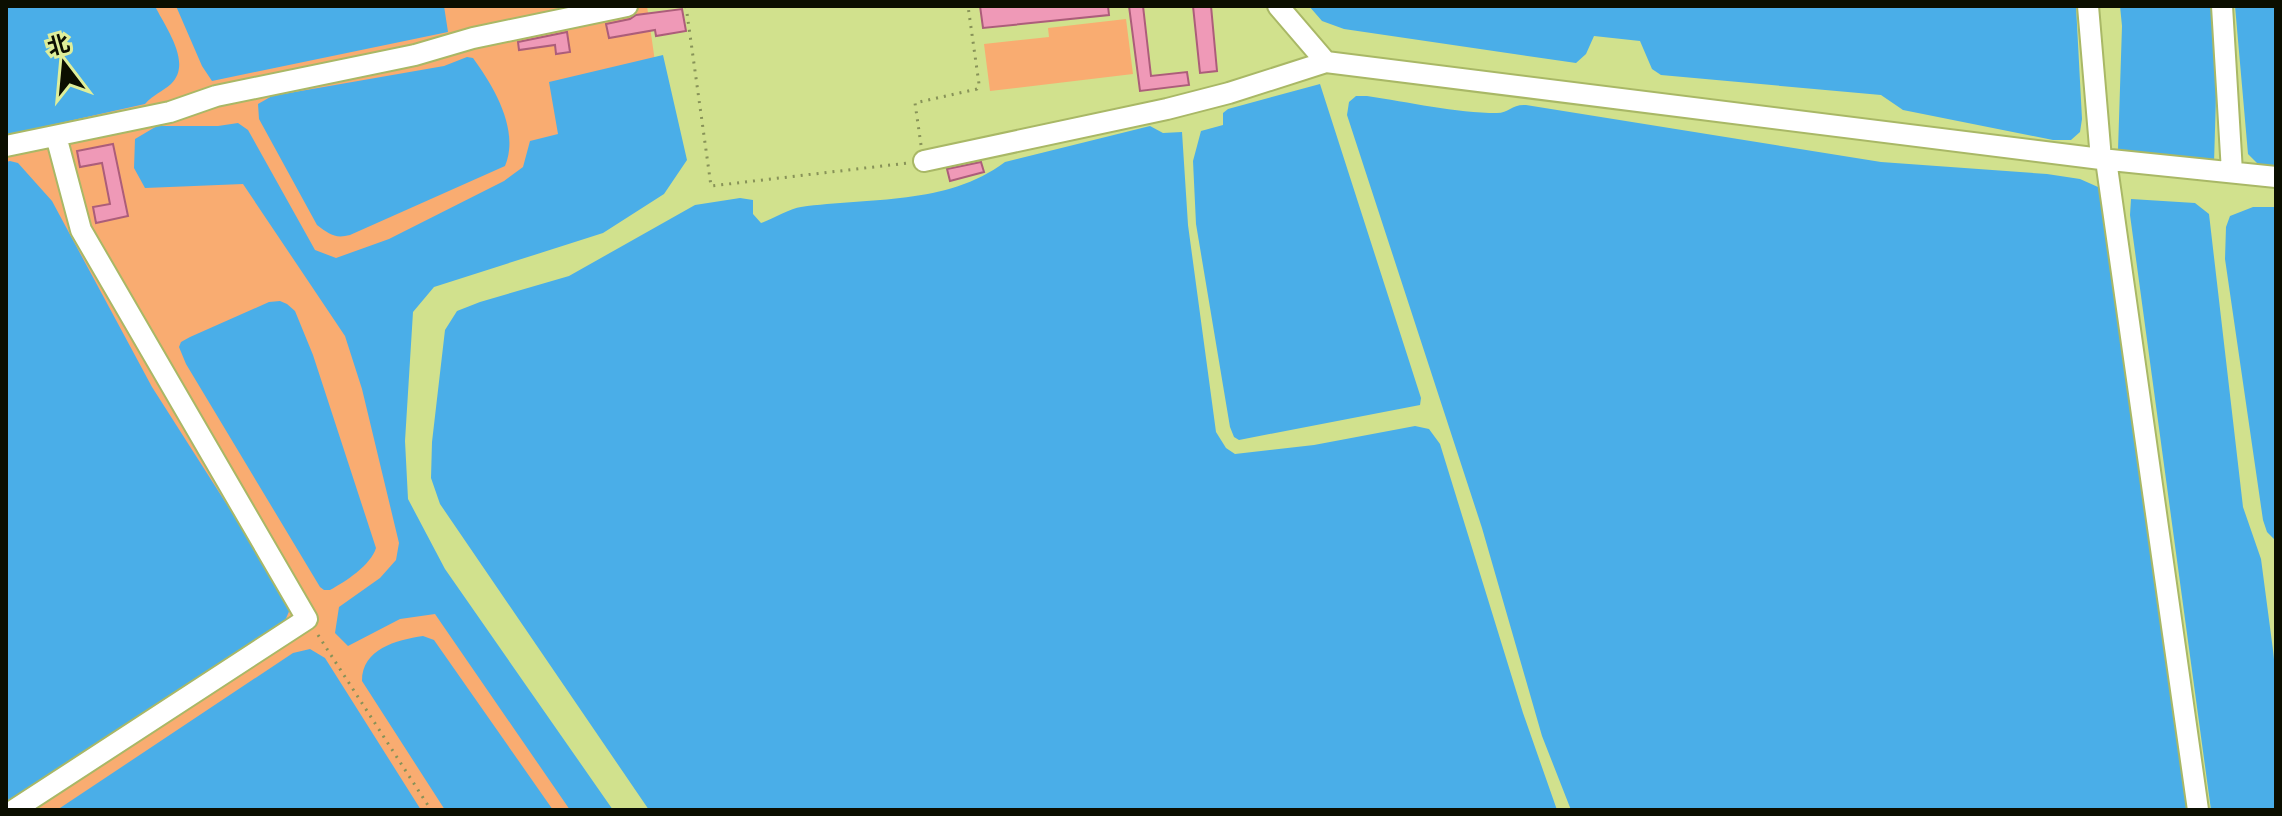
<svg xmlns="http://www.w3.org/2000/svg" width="2282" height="816" viewBox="0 0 2282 816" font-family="'Asap Condensed','Noto Sans SC',sans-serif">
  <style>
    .green { fill: #f9ac71 }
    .water { fill: #4aaee8 }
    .building { fill: #ef99b7; stroke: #ac5d7a; stroke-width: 2 }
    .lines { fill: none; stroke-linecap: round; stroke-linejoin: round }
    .minor-casing { stroke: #a9b866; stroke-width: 24 }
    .path { stroke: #879258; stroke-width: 3; stroke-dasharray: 2 6; stroke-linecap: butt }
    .minor { stroke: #fff; stroke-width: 20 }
  </style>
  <rect width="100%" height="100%" fill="#d1e18d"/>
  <!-- green -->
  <path class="green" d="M6,6h641l19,132 -284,148 23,241 184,283h-583z
    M1126,19l7,55 -143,17 -6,-47 65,-7 -1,-9z"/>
  <!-- water -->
  <path class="water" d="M6,6h149c10,21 38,57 16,78 -9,8 -17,10 -26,20l-139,31z
    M176,6h268l4,26 -236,49 -10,-15z
    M1309,6h767l6,113 -2,13 -9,8h-18l-150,-30 -22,-15 -220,-20 -9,-6 -12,-28 -46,-5 -8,18 -10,9 -232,-34 -22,-8z
    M2120,6h96l2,23 -4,134 -96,-13 4,-124z
    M2235,6h41v160l-18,-2 -10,-10z
    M663,55l24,105 -23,34 -61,39 -169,54 -21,25 -8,129 3,58 37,70 168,241h-43l-135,-196 -35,5 -52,27 -13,-13 4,-26 41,-29 16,-18 3,-17 -37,-154 -17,-53 -102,-152 -98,4 -11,-20 1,-29 22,-13h61l20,-3 10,7 67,120 21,8 53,-19 115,-58 19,-14 7,-26 28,-7 -9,-52z
    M467,57l6,1c21,29 47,72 32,108l-155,69c-15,4 -21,-1 -33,-10l-58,-106 -1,-15 14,-8 172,-30z
    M1320,84l101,314 -1,7 -181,35 -5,-3 -4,-10 -34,-203 -3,-63 8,-30 22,-6v-12l5,-4z
    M1356,96h11c41,6 89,17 130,17 12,0 15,-9 29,-8l355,57 166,12 33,5 18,8 7,12 83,611h-617l-29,-74 -60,-208 -135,-413 2,-13z
    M1150,126l13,7 19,-1 6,93 28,207 10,16 9,6 79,-9 101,-19 14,3 11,15 83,269 34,97h-908l-209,-306 -9,-26 1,-36 13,-112 12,-19 23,-9 89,-26 126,-71 45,-7 13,2v14l8,9c12,-4 30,-15 40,-16 69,-10 145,-1 204,-45z
    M10,161l8,2 34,38 100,186 132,207 7,13 -7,16 -6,5 -272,176v-642z
    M2131,199l64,4 14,11 34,293 18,52 12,91 3,28v132h-65l-81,-595z
    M2253,207h23v334l-9,-9 -4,-12 -38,-261 1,-32 4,-11z
    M280,301l7,3 8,7 18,44 63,193c-5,17 -31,34 -46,42h-6l-4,-3 -134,-223 -7,-17 2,-5 9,-5 79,-35z
    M423,636l11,4 119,170h-108l-83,-129c0,-32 34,-41 61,-45z
    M310,649l15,9 96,152h-364l236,-157z"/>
  <!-- building -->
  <path class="building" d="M980,6h128l1,9 -126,13z
    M1129,6h14l8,70 36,-4 2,13 -49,6z
    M1193,6h18l6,65 -17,2z
    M682,9l4,22 -30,5 -1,-6 -46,8 -3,-14 24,-5 6,-4z
    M567,32l3,20 -14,2 -1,-9 -36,5 -1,-8z
    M113,144l15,72 -32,7 -3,-16 17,-3 -8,-41 -22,4 -3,-16z
    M981,162l3,10 -34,9 -3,-12z"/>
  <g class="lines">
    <!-- minor casing -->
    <g class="minor-casing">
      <path id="minor" d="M1278,6l48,56 775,97 -13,-153
        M2222,6l10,166
        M6,146l164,-34 46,-16 199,-41 58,-17 154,-32
        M2101,159l175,18
        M2106,160l92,650
        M924,161l243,-52 62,-16 97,-31
        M14,810l293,-191 -226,-389 -25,-94"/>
    </g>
    <!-- path -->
    <path class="path" d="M686,6l25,180 197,-23
      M921,145l-6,-42 62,-14 2,-5 -11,-78
      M318,635l113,175"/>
    <!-- minor -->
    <use href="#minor" class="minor"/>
  </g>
  <!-- border -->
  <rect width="2282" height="816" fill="none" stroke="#0b0e00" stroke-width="16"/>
  <!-- north arrow -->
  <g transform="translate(64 64) rotate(344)" stroke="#deee9a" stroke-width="6" paint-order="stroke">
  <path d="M0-6L14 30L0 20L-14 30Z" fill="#0b0e00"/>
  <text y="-12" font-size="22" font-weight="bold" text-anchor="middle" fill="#0b0e00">北</text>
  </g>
</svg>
